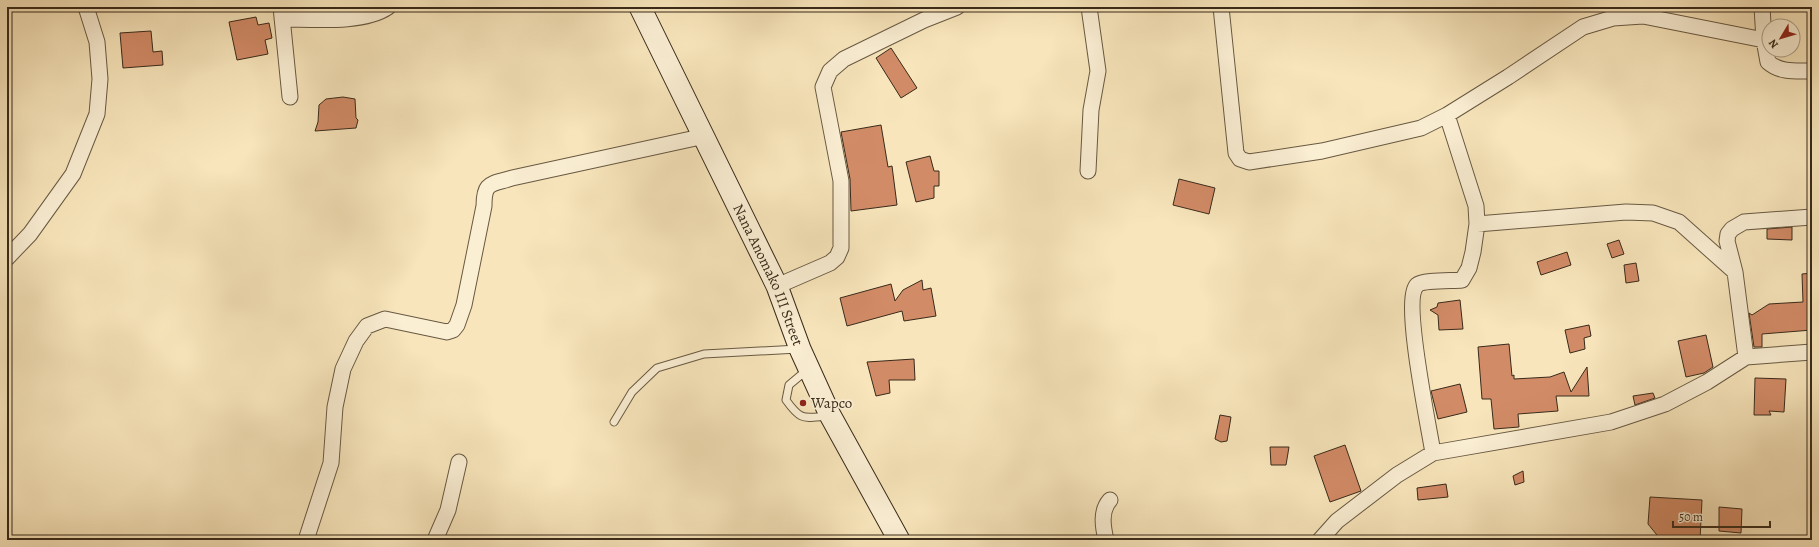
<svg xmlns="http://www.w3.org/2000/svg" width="1819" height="547" viewBox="0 0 1819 547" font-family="Alegreya,serif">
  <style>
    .building { fill: #d28b67; stroke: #382a1a }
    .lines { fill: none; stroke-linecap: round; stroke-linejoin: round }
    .lane-casing { stroke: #685942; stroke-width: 9 }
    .street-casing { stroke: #685942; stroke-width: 17 }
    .secondary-casing { stroke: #382a1a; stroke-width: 23 }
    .lane { stroke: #faeed3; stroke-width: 7 }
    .street { stroke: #faeed3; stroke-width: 15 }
    .secondary { stroke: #faeed3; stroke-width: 21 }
    .poi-dot { fill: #8f2418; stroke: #faeed3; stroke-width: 1.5 }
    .labels { text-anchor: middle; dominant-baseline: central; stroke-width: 3.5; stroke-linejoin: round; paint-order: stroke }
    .street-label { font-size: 15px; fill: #382a1a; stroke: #faeed3 }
    .poi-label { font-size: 15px; fill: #382a1a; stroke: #faeed3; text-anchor: start }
  </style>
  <rect width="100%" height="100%" fill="#f8e5bb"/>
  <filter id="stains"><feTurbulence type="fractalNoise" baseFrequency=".005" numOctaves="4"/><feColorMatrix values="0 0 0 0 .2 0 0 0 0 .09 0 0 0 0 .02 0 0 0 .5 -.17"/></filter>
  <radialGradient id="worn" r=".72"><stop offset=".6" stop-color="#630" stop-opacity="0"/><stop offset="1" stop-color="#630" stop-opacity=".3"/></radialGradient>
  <!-- building -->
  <path class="building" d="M256,17l2,8 11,-2 3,15 -7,2 3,14 -31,6 -8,-38z
    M151,31l2,21 9,-1 1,14 -40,3 -3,-35z
    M891,48l26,40 -16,10 -25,-40z
    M343,97l12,2 1,19 2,2 -2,8 -41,3 3,-9 1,-17 7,-6z
    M881,125l7,42 4,-1 5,39 -46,6 -1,-32 -9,-47z
    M930,156l4,15h5v15h-5v12l-18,4 -10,-40z
    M1179,179l36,9 -6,26 -36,-9z
    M1792,227v13l-25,-1v-10z
    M1619,240l5,14 -12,4 -5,-14z
    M1567,252l4,13 -30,10 -4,-13z
    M1636,263l3,18 -13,2 -2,-18z
    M1812,273v57l-50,4v13h-8l-5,-34 3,2 17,-11 34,-2 -1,-28z
    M922,280l1,10 8,-2 5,28 -32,5 -2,-10 -55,15 -7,-28 51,-14 4,17 8,-11z
    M1460,300l3,29 -24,1 -1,-15 -8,-5 7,-3 1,-4z
    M1589,325l2,11 -7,2 1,11 -15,4 -5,-23z
    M1706,335l7,32 -9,6 -18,4 -8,-36z
    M1509,344l3,32 2,-1v4l36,-2 14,-5 7,20 16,-25 2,29h-33l2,15 -40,3 1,13 -25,2 -3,-30h-9l-4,-52z
    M914,359l1,21h-26l1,13 -14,3 -9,-34z
    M1755,378l31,1 -2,33 -15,-1 2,4h-17z
    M1460,384l7,28 -29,7 -7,-28z
    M1653,393l2,5 -20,7 -2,-9z
    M1220,415l11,2 -4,24 -6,1 -6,-3z
    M1345,445l16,46 -31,11 -16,-46z
    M1270,447h19l-3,18h-15z
    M1523,471l1,11 -9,3 -2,-9z
    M1446,484l2,13 -30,3 -1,-12z
    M1650,497l52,3 -2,40h-39l-13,-16z
    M1719,507l23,2 -1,24 -22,-2z"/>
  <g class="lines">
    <!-- lane casing -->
    <g class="lane-casing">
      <path id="lane" d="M807,370l-18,15 -3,15c15,21 17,18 41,16
        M614,422l18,-30 25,-24 47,-14 94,-5"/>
    </g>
    <!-- street casing -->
    <g class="street-casing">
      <path id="street" d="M281,7l9,90
        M1221,7l15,146 4,6 9,3 73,-11 99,-23 26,-13 61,-38 75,-50 30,-9 30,-2 121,24
        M1762,7l2,33 4,22c12,11 29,9 44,9
        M282,19c30,0 82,5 106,-12
        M1088,171l3,-61 7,-39 -9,-64
        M1477,224l149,-12 27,1 26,9 56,50
        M7,258l23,-24 43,-60 24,-60 3,-35 -3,-37 -11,-35
        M777,286l53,-23 7,-6 4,-9v-67l-18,-94 7,-16 14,-12 80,-39 33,-13
        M1746,357l-11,-85 -8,-31 1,-7 4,-5 12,-7 68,-5
        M1433,453c-4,-26 -31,-153 -16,-168 6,-5 35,-4 45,-5l7,-12 4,-16 4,-28 -1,-18 -29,-91
        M306,540l25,-77 4,-56 8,-38 13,-28 11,-15 18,-7 62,13 6,-2 4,-5 7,-20 20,-99c0,-25 7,-21 28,-28l193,-42
        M435,540l13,-30 11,-48
        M1106,540c-3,-13 -6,-29 4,-40
        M1320,540l17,-19 60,-46 36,-22 178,-31 54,-18 42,-22 39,-25 66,-5"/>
    </g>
    <!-- secondary casing -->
    <g class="secondary-casing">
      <g id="secondary">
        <path id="s1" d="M640,7l137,279 23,63 30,66 69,125"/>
      </g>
    </g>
    <!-- lane -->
    <use href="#lane" class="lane"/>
    <!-- street -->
    <use href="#street" class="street"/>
    <!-- secondary -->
    <use href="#secondary" class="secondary"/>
  </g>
  <!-- markers -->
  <circle class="poi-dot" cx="803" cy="403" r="4"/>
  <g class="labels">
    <!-- street labels -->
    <g class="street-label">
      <text stroke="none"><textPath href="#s1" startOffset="297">Nana Anomako III Street</textPath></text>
    </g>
    <!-- poi labels -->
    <g class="poi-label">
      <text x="811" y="403">Wapco</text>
    </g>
  </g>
  <!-- margin -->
  <rect width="1819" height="547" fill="none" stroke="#f8e5bb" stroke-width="24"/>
  <rect x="8" y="8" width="1803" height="531" fill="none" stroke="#382a1a" stroke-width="2"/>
  <rect x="12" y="12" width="1795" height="523" fill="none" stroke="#382a1a"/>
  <!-- north arrow -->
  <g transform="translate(1781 38) rotate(232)"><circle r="19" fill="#faeed3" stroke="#aca089"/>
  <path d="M0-3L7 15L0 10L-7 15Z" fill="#8f2418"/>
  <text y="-6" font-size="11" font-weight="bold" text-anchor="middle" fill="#382a1a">N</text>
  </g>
  <!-- scale -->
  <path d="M1673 521v6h97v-6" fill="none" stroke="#382a1a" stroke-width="2"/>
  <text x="1679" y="521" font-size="12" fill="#382a1a" stroke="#faeed3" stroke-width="3" paint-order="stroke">50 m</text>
  <rect width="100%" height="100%" filter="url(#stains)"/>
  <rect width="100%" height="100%" fill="url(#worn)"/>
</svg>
